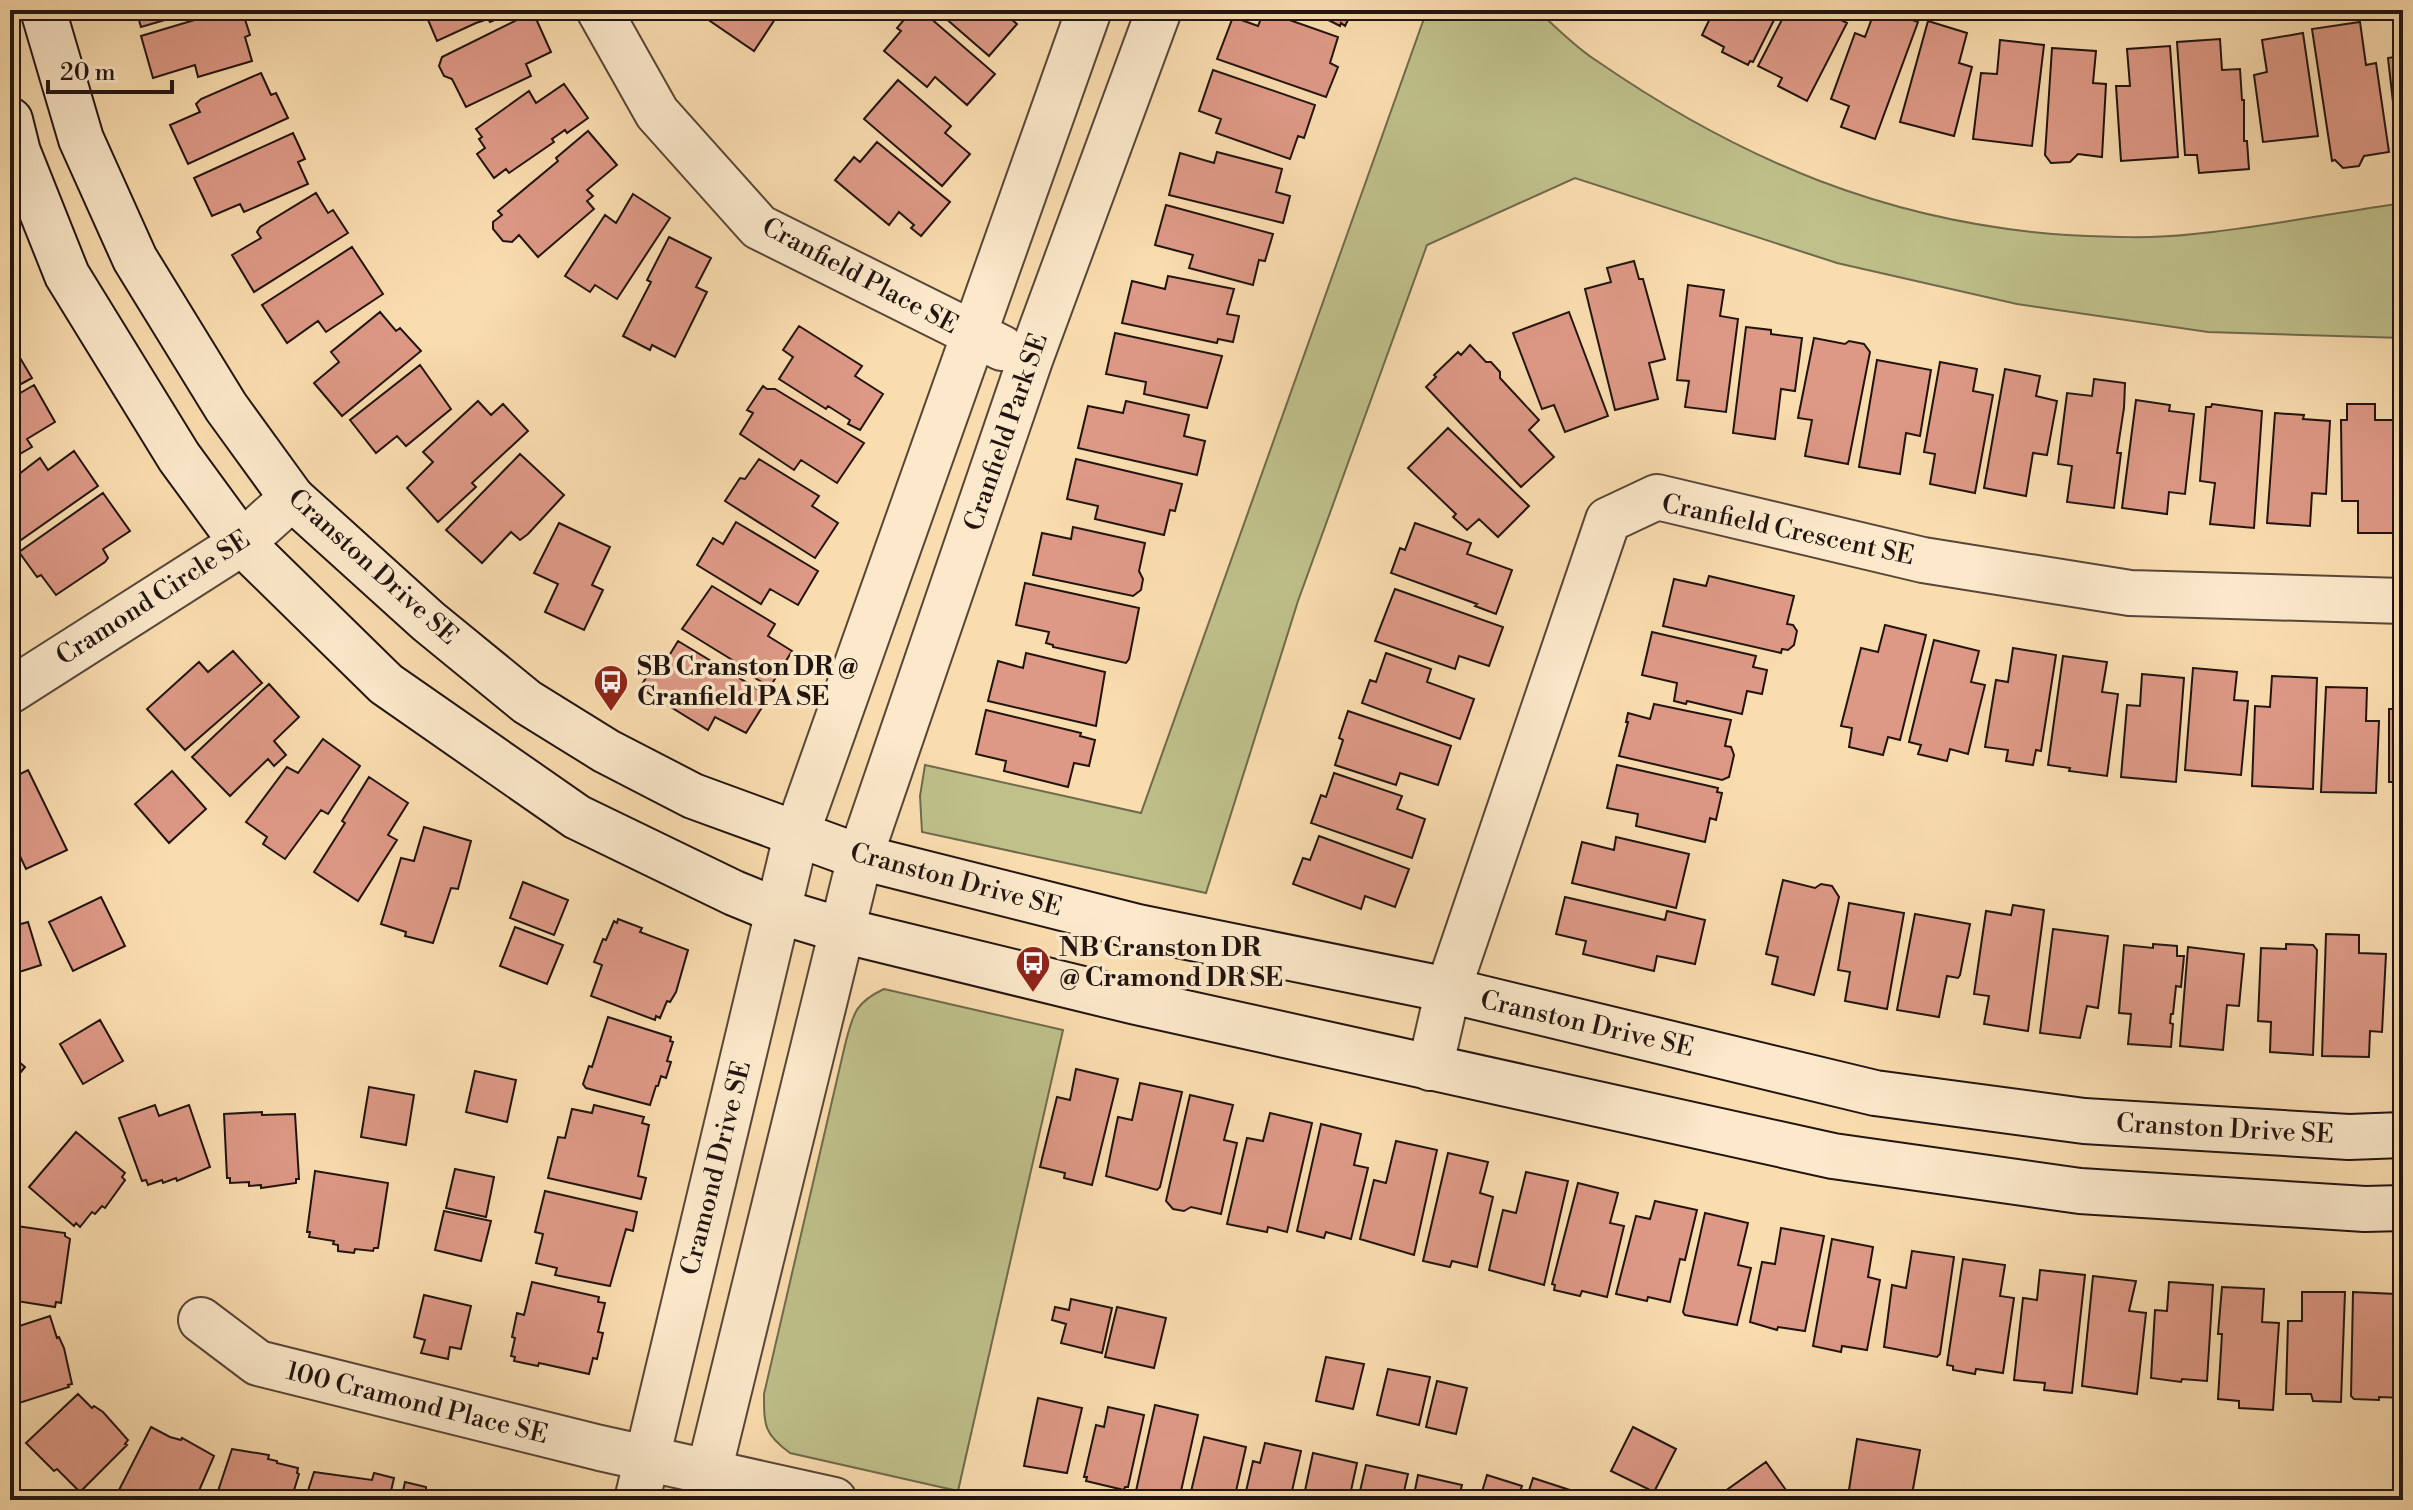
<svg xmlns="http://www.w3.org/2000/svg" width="2413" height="1510" viewBox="0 0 2413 1510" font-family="'Libre Bodoni',serif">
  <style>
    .green { fill: #bfc08a; stroke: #706a4d; stroke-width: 2 }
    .building { fill: #de9986; stroke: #211410; stroke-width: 2 }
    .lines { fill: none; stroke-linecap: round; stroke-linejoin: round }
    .street-casing { stroke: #574638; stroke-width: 48 }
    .secondary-casing { stroke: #211410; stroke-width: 48 }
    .street { stroke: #fce9cb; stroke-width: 44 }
    .secondary { stroke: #fce9cb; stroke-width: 44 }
    .labels { text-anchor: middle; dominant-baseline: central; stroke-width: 7; stroke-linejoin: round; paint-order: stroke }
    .street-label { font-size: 26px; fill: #211410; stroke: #fce9cb }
    .poi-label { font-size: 26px; font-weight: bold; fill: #211410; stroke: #fce9cb; text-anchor: start }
  </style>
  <rect width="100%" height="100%" fill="#faddaf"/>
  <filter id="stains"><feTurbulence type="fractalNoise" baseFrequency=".0025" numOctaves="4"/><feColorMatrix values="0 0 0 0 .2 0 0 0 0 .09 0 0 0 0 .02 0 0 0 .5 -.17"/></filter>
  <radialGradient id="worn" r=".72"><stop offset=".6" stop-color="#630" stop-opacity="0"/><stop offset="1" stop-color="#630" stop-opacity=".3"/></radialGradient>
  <!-- green -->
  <path class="green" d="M1427,10h110c19,17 38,37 60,51 145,100 293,162 470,174 42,2 85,4 127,-1 70,-7 139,-21 209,-31v135l-195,-6 -191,-28 -180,-41 -262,-85 -148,67 -129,356 -92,292 -284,-61 -2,-36 5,-31 216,48z
    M884,989l179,41 -105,461 -168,-38c-26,-19 -26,-27 -26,-59l81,-349c8,-30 9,-42 39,-56z"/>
  <!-- building -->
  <path class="building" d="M136,10h53v3l-48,14z
    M228,10h14l8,25 -5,2 7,24 -54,16 -3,-12 -42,13 -12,-42z
    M415,10h103l-28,12 -2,-3 -12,4 -39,18 -11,-26 -7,4z
    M694,10h87l-27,41z
    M912,10h9l74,64 -28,31 -32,-28 -8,10 -43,-36 17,-20 -4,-3z
    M936,10h64l17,14 -28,32z
    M1309,10h44l-8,16 -4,-3 -1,3z
    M1714,10h65l-26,52 -3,-1 -2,4 -26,-13 2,-5 -22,-12z
    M1787,10h48l-3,5 15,8 -40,78 -29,-15 4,-8 -24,-12z
    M1875,10h10l33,12 -43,117 -34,-12 8,-21 -18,-7 24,-66 10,4z
    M1264,11l74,26 -8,26 8,4 -12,30 -109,-38 16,-42 25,9z
    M533,12l18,40 -25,12 5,12 -65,31 -14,-28 -8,-3 -5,-10 3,-9z
    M2403,19v117l-6,1 -9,-79 12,-2 -4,-36z
    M1928,21l39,12 -8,30 13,4 -18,69 -54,-14z
    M2360,22l6,43 10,-2 13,89 -25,4 -5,10 -16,2 -8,-8 -3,1 -20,-132z
    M2303,33l15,103 -55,6 -9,-67 13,-3 -5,-32z
    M2220,39l2,31 18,-1 2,31h2v41h3l2,28 -50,4 -2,-18h-12l-8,-113z
    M2000,40l44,5 -12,101 -59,-7 8,-66 16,1z
    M2170,46l8,111 -57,4 -5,-75h14l-3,-37z
    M2052,48l44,3 -3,32 13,1 -4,73 -24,-3 -8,8 -19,1 -6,-8z
    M1213,70l102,35 -11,33 -6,-2 -8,23 -74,-26 5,-14 -22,-8z
    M261,73l10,22 5,-2 12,25 -100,46 -18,-39 30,-13 -4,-8 5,-5z
    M898,80l53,46 -6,7 25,21 -28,32 -78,-67z
    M564,84l24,34 -21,15 -2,-3 -13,9 2,3 -45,31 -3,-4 -12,9 -17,-24 8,-6 -6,-9 3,-2 -6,-8 53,-38 7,12z
    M588,131l29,34 -30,25 6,6 -6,5 7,8 -56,48 -19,-22 -7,7 -9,-1 -10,-12v-7l9,-7 -4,-4 60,-50 -2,-3z
    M293,133l12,26 -7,3 10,22 -64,28 -4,-8 -28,12 -18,-38z
    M877,142l73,60 -29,34 -10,-8 3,-3 -15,-13 -10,13 -54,-45 19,-23 6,5z
    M1217,152l65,17 -6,23 14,4 -7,27 -114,-28 11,-42 34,10z
    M316,193l12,20 5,-3 15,23 -94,59 -22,-37 29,-17 -4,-6 3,-5z
    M633,194l37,24 -53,81 -22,-14 -5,7 -25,-16 40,-61 11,8z
    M1166,205l107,29 -8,27 -6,-1 -6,25 -64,-17 4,-13 -38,-10z
    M669,237l42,21 -15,29 11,5 -32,65 -23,-12 -2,5 -27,-14 28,-54 -4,-2z
    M352,247l31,47 -57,38 -8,-11 -31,22 -25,-38z
    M1634,261l5,18h4l22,80 -16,4 9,36 -43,11 -30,-121 26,-7 -4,-14z
    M1168,276l66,13 -7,25 12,2 -6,26 -15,-3 -1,4 -95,-20 10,-42 33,8z
    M1688,285l36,5 -4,26 18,3 -12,93 -41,-5 4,-26 -12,-1z
    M380,312l16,19 4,-3 21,23 -79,65 -28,-33 25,-21 -8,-10z
    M1569,312l39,104 -43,16 -11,-27 -12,4 -29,-76z
    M799,326l63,40 -7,10 28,18 -23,36 -12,-6 2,-4 -22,-14 -2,3 -47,-30 14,-22 -10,-7z
    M1746,327l25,3v4l31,4 -7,53 -14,-2 -6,50 -42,-6z
    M1115,333l107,23 -15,52 -63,-14 2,-12 -40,-8z
    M1814,338l31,6 4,-3 15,3 6,8 -22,112 -43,-8 7,-36 -14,-2z
    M10,341l22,37 -22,12z
    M1470,345l16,17h5l9,10v6l39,42 -10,10 25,27 -33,30 -95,-100 10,-10 -2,-2 24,-23 3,3z
    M1877,360l54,10 -11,66 -14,-3 -6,41 -41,-7z
    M1940,362l37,7 -4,22 20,4 -18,98 -45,-9 5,-30 -11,-2z
    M420,365l31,44 -45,37 -9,-10 -21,17 -26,-33z
    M2005,369l35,7 -4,20 21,5 -10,54 -14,-2 -7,43 -42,-8z
    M2094,379l31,4 -1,25 -7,45h4l-7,55 -47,-6 5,-36 -14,-2 9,-71 25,3z
    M34,385l21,37 -28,17 5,8 -19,11 1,2 -4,2v-63z
    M763,386l4,3h8l89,54 -27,40 -36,-23 -7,10 -54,-36 13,-21 -6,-3z
    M2136,400l34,5 -1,6 25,3 -9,80 -16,-2 -2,22 -45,-6z
    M478,401l13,14 12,-11 25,27 -56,52 4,4 -38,35 -31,-34 26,-26 -10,-10z
    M1126,401l63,14 -5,21 21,5 -8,34 -119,-27 10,-42 35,7z
    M2212,404l50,7 -8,117 -44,-4 5,-41 -15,-2 6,-74h5z
    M2347,404h28v16h26l-1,113h-42v-32h-16l-1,-81h6z
    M2275,413l29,2 -1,4 27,2 -4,73 -14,-1 -2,33 -43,-3z
    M1448,428l81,78 -31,31 -19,-18 -12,11 -14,-13 3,-3 -48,-46z
    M74,451l24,35 -80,56 -8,-12v-49l30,-23 8,12z
    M520,454l44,41 -36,39 -8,6 -9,-8 -29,31 -36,-33z
    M759,459l60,37 -7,10 26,17 -23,35 -90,-57 15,-23 5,1z
    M1076,459l106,25 -7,27 -5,-1 -6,25 -69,-16 3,-13 -31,-7z
    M103,493l27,38 -27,18 5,9 -3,4 -49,33 -15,-20 -4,2 -18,-25z
    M736,522l82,49 -20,34 -28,-16 -9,15 -64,-39 16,-27 10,6z
    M559,523l51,24 -18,38 11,5 -19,40 -39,-18 13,-28 -24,-11z
    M1415,523l56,20 -4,11 45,16 -16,44 -21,-8 2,-2 -86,-31 9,-25 5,2z
    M1073,527l72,16 -6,28 4,8 -2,11 -8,6 -100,-21 9,-42 29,6z
    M1709,576l85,20 -7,28 6,1 4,6 -3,14 -6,5 -6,-1 -1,4 -118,-27 11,-47 32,7z
    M1025,583l114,25 -10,51 -3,4 -73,-16v-2l-7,-2 3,-11 -33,-7z
    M712,586l63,38 -7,12 24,15 -22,36 -30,-18 2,-3 -60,-37z
    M1395,589l108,38 -14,39 -30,-10 -4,13 -80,-28z
    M1885,625l41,10 -26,105 -12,-3 -5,18 -34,-8 3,-19 -11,-2 20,-78 17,4z
    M1652,632l104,24 -3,11 14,3 -5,24 -15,-3 -5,23 -55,-13 -1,3 -12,-3 3,-18 -35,-8z
    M1934,640l45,11 -8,31 14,3 -17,69 -18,-5 -3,12 -29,-7 3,-9 -12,-3z
    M678,641l91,55 -23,37 -31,-16 -7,13 -68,-42 17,-29 7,5z
    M2013,648l43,7 -15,96 -5,-1 -3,15 -27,-4 2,-11 -23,-3 11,-67 12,2z
    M233,651l29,32 -77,67 -38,-41 52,-47 9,10z
    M1026,653l79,19 -9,54 -108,-25 10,-40 25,7z
    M1386,653l45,16 -4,13 47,17 -14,40 -98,-36 8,-23 6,2z
    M2063,656l44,6 -5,30 16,2 -11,82 -38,-5 1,-3 -22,-3z
    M2193,668l44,4 -3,28 14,1 -7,74 -56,-5z
    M2142,674l42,4 -8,104 -55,-5 6,-72 13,1z
    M2272,676l45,2 -4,111 -61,-3 3,-80 15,1z
    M2402,680l1,102h-14v-73h13z
    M269,684l30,33 -25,24 12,14 -12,11 -6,-7 -38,37 -38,-39z
    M2326,687l41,1 -1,33h13l-3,72 -55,-1z
    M1654,704l77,16 -6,26 6,1 3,8 -5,22 -7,3 -103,-24 9,-34h-2l2,-9 22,6z
    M986,710l95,23 -1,3 15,4 -6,26 -15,-3 -6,24 -64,-16 2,-10 -30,-7z
    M1348,711l103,35 -13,39 -38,-12 -4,12 -61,-20 8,-25 -4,-2z
    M323,739l37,27 -32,48 -7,-4 -36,49 -22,-15 4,-7 -21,-15 41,-55 11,6z
    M1617,765l101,23 -1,4 5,1 -6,27 -6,-2 -5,24 -69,-16 2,-12 -31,-6z
    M28,770l39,80 -41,19 -16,-34v-56z
    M172,771l34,38 -37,34 -34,-39z
    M1334,773l68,23 -5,13 28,10 -13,39 -101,-35 10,-28 5,2z
    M369,777l39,26 -20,32 9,5 -39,61 -44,-29 31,-49 -3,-2z
    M424,827l47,14 -13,48 -7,-1 -18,55 -28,-7 1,-4 -25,-8 20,-66 13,3z
    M1319,836l90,33 -14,38 -30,-11 -4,13 -68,-25 10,-26 7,2z
    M1616,837l73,17 -13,54 -104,-25 10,-41 32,8z
    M1783,880l32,8 6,-4 11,2 7,11 -25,98 -42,-11 6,-27 -12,-3z
    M523,882l45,18 -14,35 -44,-17z
    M101,897l24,49 -52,25 -24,-49z
    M1565,897l100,23 2,-9 38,9 -10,44 -38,-8 -3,15 -71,-17 3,-13 -30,-7z
    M1849,903l55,10 -17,96 -42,-8 5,-29 -12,-2z
    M2013,905l31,5 -16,121 -44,-7 5,-28 -15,-2 12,-83 25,4z
    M1915,914l55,10 -10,51 -2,3 -11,-2 -8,41 -42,-7z
    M618,919l24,9 -2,4 48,18 -12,42 -6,10 -3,-1 -7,17 -4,-2 -1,4 -64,-24 11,-31 -8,-3 9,-23 3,1 8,-19 3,2z
    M28,922l13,43 -31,10v-48z
    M515,927l48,18 -16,39 -47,-18z
    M2053,929l55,7 -10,72 -11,-2 -7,32 -40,-5z
    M2326,934l33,1v18l27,1 -4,78 -12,-1 -1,26 -47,-1z
    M2153,944l24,2v10h7l-3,31 -5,-1 -3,28h-2l-1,9 3,1 -2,23 -43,-3 3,-30 -12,-1 5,-68 29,3z
    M2286,944l27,1 4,5 -4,105 -43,-3 1,-30 -13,-1 3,-73 25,1z
    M2188,947l56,7 -5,52 -12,-1 -4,45 -43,-4z
    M2397,952h6v66h-5z
    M608,1017l63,20 -1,4 3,1 -6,19 4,1 -5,16 -5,-2 -3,10h-2l-6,19 -64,-17 -3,-4 6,-18 3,1z
    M100,1020l23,41 -40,23 -23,-40z
    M10,1054l15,13 -15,18z
    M1076,1069l42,10 -26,106 -28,-7 1,-5 -25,-6 17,-70 13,3z
    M475,1071l41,9 -9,42 -41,-10z
    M1140,1083l42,9 -22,95 -3,3 -51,-14 12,-59 14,3z
    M369,1087l45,8 -8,50 -45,-8z
    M1190,1095l43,10 -9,35 13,3 -16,71 -30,-7 -7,4 -11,-2 -7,-8z
    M155,1105l4,11 30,-11 21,62 -33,14 -1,-3 -13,5 -1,-3 -14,5 -2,-5 -4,1 -23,-63z
    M594,1105l50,12 -2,6 7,2 -11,51 8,2 -5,21 -93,-21 10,-41 7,1 7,-29 20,4z
    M262,1112v3l33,-1 4,65h-3v4l-35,5v-3l-12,1v-4l-19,1v-5h-3l-3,-64z
    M1270,1113l42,10 -25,109 -19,-5 -1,5 -40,-8 20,-86 16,3z
    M1321,1124l40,10 -7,31 14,3 -17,71 -25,-7 -2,6 -27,-7z
    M76,1132l49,41 -3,4 3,3 -20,28 -3,-2 -7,8 -3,-2 -12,15 -4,-4 -2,3 -45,-39z
    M1396,1141l41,9 -23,105 -54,-16 14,-59 12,3z
    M1448,1153l40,9 -8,31 13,4 -16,70 -25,-6 -2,6 -27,-6z
    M455,1169l39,8 -8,40 -40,-9z
    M315,1171l73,12 -10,65h-4l-1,3 -18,-2 -1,4 -16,-2v-6l-5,-1 1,-3 -25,-4 1,-5h-3z
    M1526,1172l42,9 -24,104 -55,-15 14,-60 13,3z
    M1578,1183l40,10 -8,30 14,3 -17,71 -25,-6 -2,5 -26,-6 1,-5 -3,-1z
    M545,1191l92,21 -4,19 -7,-2 -16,57 -55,-11 2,-7 -21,-5 7,-29 -8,-2z
    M1655,1201l42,9 -12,50 -5,-1 -10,43 -22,-5 -1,4 -31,-7 20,-78 14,3z
    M444,1211l47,10 -10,40 -46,-11z
    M1705,1213l43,10 -10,42 13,3 -14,57 -52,-10 -2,-3z
    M10,1225l55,8v3l5,3 -9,64 -5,-1 -1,5 -45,-7z
    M1781,1228l43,8 -19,95 -27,-4 -1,3 -27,-8 12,-60 13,2z
    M1832,1239l41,8 -5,30 12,3 -13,70 -25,-4 -1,6 -28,-6z
    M1912,1251l42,6 -14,97 -3,3 -53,-10 8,-62 14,3z
    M1963,1259l42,6 -5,31 14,2 -11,75 -27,-4 -1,5 -22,-4v-4l-6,-1z
    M2040,1270l45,5 -13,118 -28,-3 1,-7 -31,-3 9,-82 14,2z
    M2093,1276l43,5 -7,30 17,2 -9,81 -55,-8z
    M532,1282l67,15 -1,5 7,1 -7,29 5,1 -6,26 -4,-1 -4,16 -50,-11 -1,3 -24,-5 1,-4 -4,-1 4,-18 -3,-1 5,-24 7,2z
    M2169,1282l44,3 -6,96 -25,-2 -1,3 -30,-4 4,-68 12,1z
    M2222,1287l42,2 -2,33 17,1 -6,87 -34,-2v-7l-21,-2 4,-65h-4z
    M2302,1292h43l-4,110 -28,-1 -2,-7h-25l2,-73h14z
    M2353,1292l43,2 -1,43h8v61l-24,-1v3l-25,-1 -3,-3z
    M424,1295l47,11 -10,43 -11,-2 -2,12 -27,-6 4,-13 -11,-3z
    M1071,1299l41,9 -10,45 -41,-10 5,-19 -14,-4 3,-13 14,3z
    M1117,1307l49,11 -12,50 -49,-11z
    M50,1316l7,22 2,-1 5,11 8,36 -4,1 1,2 -59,19v-77z
    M1326,1357l38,7 -11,45 -37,-8z
    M1388,1369l42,8 -11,48 -42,-10z
    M1437,1381l30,7 -11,46 -30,-7z
    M78,1394l14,14 2,-2 9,6 25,28 -3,4 2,1 -47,47 -23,-23 -3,2 -28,-28z
    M1038,1398l44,10 -15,65 -43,-7z
    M1155,1405l43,10 -19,85 -43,-9z
    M1108,1407l36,8 -16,72h-3l-1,3 -38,-9 1,-4h-3l12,-52 8,2z
    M151,1427l19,10 11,3 1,-2 32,18 -19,44h-54l-22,-10z
    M1633,1427l43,22 -22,43 -43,-21z
    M1204,1437l42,10 -12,53h-45z
    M1857,1439l63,11 -9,50h-41l-22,-4z
    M1265,1443l36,8 -11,49h-46l9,-39 7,2z
    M232,1449l37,6 -1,4 9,2v2l21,5 -1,5 2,1 -8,26h-76z
    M1313,1453l44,10 -8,37h-46z
    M1766,1462l27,38h-67l-5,-6z
    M1366,1465l42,9 -6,26h-44z
    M314,1472l58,8 2,-7 20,5 -5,22h-84z
    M1418,1475l44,10 -4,15h-45z
    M1487,1475l35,11 -5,14h-46l2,-8 8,3z
    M1533,1478l43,14 -2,8h-48z
    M405,1482l21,5v8l26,5h-51z"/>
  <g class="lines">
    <!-- street casing -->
    <g class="street-casing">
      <path id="street" d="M599,10l58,103 102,114 243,121
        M10,691l232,-148 50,-45
        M1430,1068l18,-78 160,-470 49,-23 266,63 207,33 273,8
        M201,1320l57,43 342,85 234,52
        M637,1500l159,-664 293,-826
        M702,1500l158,-643 170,-497 129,-350"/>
    </g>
    <!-- secondary casing -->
    <g class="secondary-casing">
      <path id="secondary" d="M43,10l38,129 54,120 91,148 66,91 136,123 99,81 79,49 87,45 167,61 278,70 310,63 427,103 209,28 265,16 54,-2
        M10,120l8,32 49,123 112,182 63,86 144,141 191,133 157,76 44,18 63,19 295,72 697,154 247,35 285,18 38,-1"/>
    </g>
    <!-- street -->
    <use href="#street" class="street"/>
    <!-- secondary -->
    <use href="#secondary" class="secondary"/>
  </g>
  <!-- icons -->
  <defs>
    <g id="bus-pin" transform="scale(1.8)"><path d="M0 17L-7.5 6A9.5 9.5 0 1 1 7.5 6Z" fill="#8f2418" stroke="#fce9cb"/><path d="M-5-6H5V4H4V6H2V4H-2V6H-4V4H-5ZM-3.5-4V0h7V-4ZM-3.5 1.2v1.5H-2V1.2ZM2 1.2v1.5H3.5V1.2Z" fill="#fff"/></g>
  </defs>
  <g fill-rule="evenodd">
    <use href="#bus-pin" x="611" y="682"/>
    <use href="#bus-pin" x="1033" y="963"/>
  </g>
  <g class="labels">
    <!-- street labels -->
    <g class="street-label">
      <text transform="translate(860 276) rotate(28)">Cranfield Place SE</text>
      <text transform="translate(1006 432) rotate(-71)">Cranfield Park SE</text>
      <text transform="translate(1788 530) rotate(12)">Cranfield Crescent SE</text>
      <text transform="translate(373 567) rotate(42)">Cranston Drive SE</text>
      <text transform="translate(153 598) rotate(-33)">Cramond Circle SE</text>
      <text transform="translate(956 880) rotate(15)">Cranston Drive SE</text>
      <text transform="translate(1587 1024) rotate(13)">Cranston Drive SE</text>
      <text transform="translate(2225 1129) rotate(3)">Cranston Drive SE</text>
      <text transform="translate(716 1168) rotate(-76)">Cramond Drive SE</text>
      <text transform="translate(417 1403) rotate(14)">100 Cramond Place SE</text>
    </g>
    <!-- poi labels -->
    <g class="poi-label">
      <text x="637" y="667">SB Cranston DR @<tspan x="637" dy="30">Cranfield PA SE</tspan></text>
      <text x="1059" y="948">NB Cranston DR<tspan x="1059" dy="30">@ Cramond DR SE</tspan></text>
    </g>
  </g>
  <!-- margin -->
  <rect width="2413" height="1510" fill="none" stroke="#faddaf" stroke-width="40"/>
  <rect x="12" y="12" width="2389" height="1486" fill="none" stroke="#211410" stroke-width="4"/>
  <rect x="20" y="20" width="2373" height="1470" fill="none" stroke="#211410" stroke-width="2"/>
  <!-- scale -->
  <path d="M48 80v12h124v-12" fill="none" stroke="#211410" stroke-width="4"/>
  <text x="60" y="80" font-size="24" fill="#211410" stroke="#fce9cb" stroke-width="6" paint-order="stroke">20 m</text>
  <rect width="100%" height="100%" filter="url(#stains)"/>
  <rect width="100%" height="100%" fill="url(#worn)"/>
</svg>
